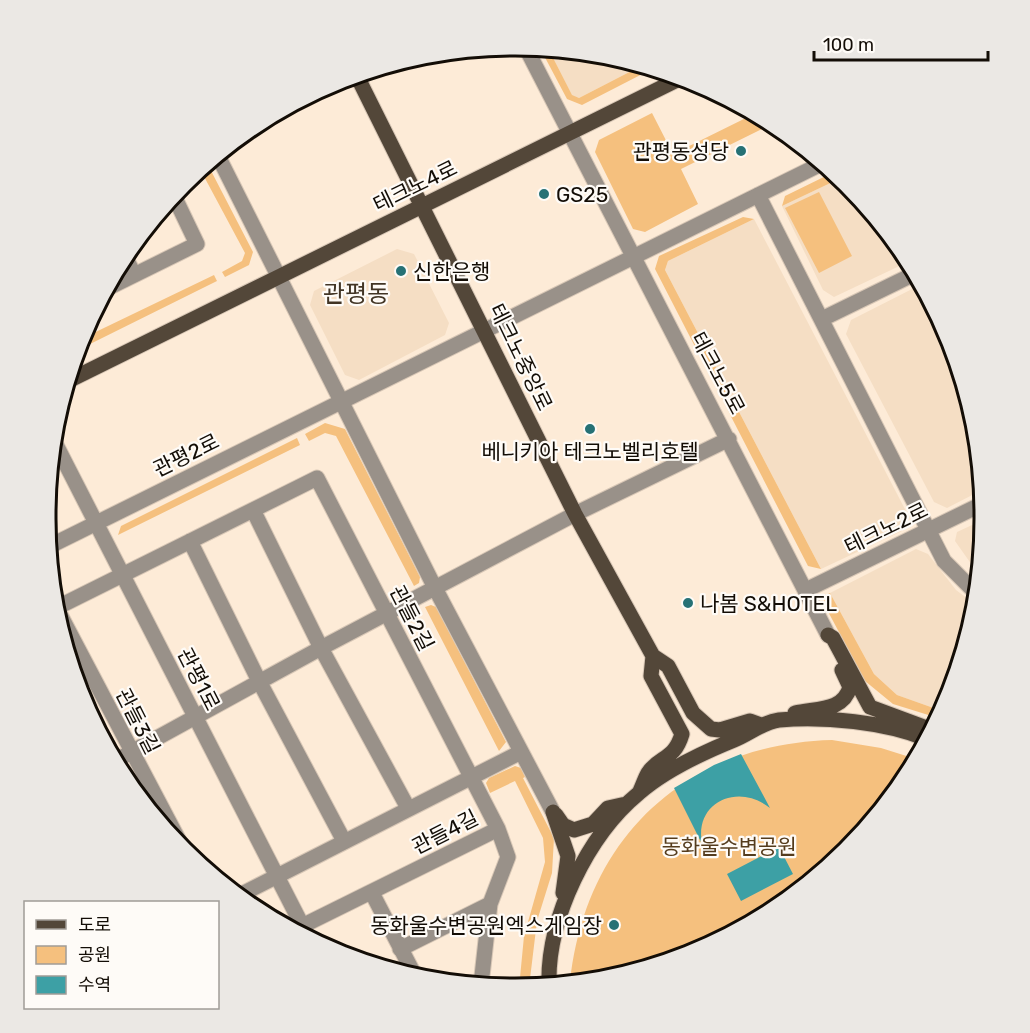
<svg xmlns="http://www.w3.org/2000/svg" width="1030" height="1033" viewBox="0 0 1030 1033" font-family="Rubik,'Noto Sans KR',sans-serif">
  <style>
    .built { fill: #f5dec4 }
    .green { fill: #f5c07e }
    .water { fill: #3da0a5 }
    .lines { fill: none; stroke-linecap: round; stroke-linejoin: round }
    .minor-casing { stroke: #d8c7b6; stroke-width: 17 }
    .major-casing { stroke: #d8c7b6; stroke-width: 17 }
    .minor { stroke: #999189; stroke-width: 15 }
    .major { stroke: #534739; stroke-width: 15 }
    .poi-dot { fill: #267175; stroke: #fefbf7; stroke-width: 2 }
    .labels { text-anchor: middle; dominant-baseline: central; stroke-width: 4.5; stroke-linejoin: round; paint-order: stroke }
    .poi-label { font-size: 21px; fill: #130d06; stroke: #fefbf7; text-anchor: start }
    .street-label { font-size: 21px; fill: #130d06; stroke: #fefbf7 }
    .park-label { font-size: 21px; fill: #553c1d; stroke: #fefbf7 }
    .quarter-label { font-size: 24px; fill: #423525; stroke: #fefbf7 }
    .rim { fill: none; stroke: #130d06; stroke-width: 3 }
  </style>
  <rect width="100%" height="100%" fill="#fdebd7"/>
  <!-- built -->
  <path class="built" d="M548,48l58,6 37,11 -64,33 -7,-2z
    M841,178l69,83 -76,36 -11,-7 -41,-84z
    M754,219l154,296 -4,15 -83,39 -156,-299 3,-9z
    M397,249l17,5 35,69 -4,12 -86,45 -14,-5 -35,-70 4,-14z
    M922,284l27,51 27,88 6,67 -35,18 -13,-6 -88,-168 5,-14z
    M985,519l-6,56 -24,-34 2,-9z
    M916,549l12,5 28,36 20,15 -27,93 -7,13 -45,-16 -23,-21 -44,-81z"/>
  <!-- green -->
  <path class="green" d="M540,48h8l24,47 7,3 64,-33 11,3 -72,37 -15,-6z
    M652,113l21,41 83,-41 18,10 -93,46 17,35 -53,28 -12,-3 -38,-77 4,-12z
    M207,163l46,89 -4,13 -24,12 -3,-5 20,-11 3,-8 -45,-84z
    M834,172l7,6 -59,28 3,-10z
    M819,192l33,64 -33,17 -34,-65z
    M743,217l11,2 -86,42 -3,9 156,299 -13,-3 -153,-297 4,-13z
    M214,275l3,6 -141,70 3,-11z
    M325,423l20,6 75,148 -1,6 -5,3 -78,-150 -11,-3 -16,8 -4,-7z
    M297,438l3,7 -182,90 3,-9z
    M830,593l44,81 23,21 45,16 -4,7 -45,-14 -28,-23 -41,-77 1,-9z
    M431,605l5,2 70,135 -7,9 -74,-144z
    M832,740l49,8 35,11 -10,20 -58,71 -72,59 -81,43 -88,27 -37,4c15,-146 116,-239 262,-243z
    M515,766l6,2 4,9 -2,1 31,60 -2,35 -15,48 -8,66 -10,1 5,-52 21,-74 -2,-24 -28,-57 -25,12 -4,-10 3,-5z"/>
  <!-- water -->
  <path class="water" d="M741,754l29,54c-31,-25 -76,-7 -68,36l-28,-56 40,-23z
    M779,847l14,27 -52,27 -14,-27z"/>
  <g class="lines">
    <!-- minor casing -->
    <g class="minor-casing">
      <path id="minor" d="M525,46l303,589
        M217,154l218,434 118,224
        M758,195l186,366 33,33
        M124,255l10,19
        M106,289l91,-45 -24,-50
        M822,319l94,-46
        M53,439l255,498
        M253,510l68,138 87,160
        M190,541l69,140 85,160
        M48,547l775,-384
        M806,590l178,-87
        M56,607l129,245
        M54,609l263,-131 181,351 10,28 -18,47 -9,81
        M115,761l206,-113 254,-134 154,-75
        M372,893l43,83
        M238,896l283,-144
        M294,930l204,-101
        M400,949l90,-45"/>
    </g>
    <!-- major casing -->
    <g class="major-casing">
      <path id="major" d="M356,74l219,440 78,142 15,10 25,47 18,16 9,1 30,-9 11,4
        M66,382l617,-305
        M828,635l5,3 37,69 62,23
        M795,713c21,-5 48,-1 55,-26l-8,-17
        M640,791c3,-6 5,-13 8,-18 11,-17 26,-12 34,-39l-31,-58 2,-20
        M553,812l15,44 -5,37
        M556,815l7,10 11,5 19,-6 15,-16 18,-4
        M549,985c-2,-67 39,-150 90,-192 26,-23 63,-40 95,-53 15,-6 29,-18 45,-20 45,-4 106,2 148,19"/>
    </g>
    <!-- minor -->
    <use href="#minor" class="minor"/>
    <!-- major -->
    <use href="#major" class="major"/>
  </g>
  <!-- markers -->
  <g class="poi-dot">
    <circle cx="741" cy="151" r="6"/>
    <circle cx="544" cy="194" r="6"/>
    <circle cx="401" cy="271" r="6"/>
    <circle cx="590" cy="429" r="6"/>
    <circle cx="688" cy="603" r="6"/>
    <circle cx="614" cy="925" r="6"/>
  </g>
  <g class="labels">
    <!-- poi labels -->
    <g class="poi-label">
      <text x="729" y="151" text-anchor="end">관평동성당</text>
      <text x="556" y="194">GS25</text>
      <text x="413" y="271">신한은행</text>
      <text x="590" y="451" text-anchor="middle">베니키아 테크노벨리호텔</text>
      <text x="700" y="603">나봄 S&amp;HOTEL</text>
      <text x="602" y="925" text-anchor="end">동화울수변공원엑스게임장</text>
    </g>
    <!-- street labels -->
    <g class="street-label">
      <text transform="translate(415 186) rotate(-26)">테크노4로</text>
      <text transform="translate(521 357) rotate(64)">테크노중앙로</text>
      <text transform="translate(718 373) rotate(62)">테크노5로</text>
      <text transform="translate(186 455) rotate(-26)">관평2로</text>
      <text transform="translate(886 528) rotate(-26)">테크노2로</text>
      <text transform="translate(412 618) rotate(63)">관들2길</text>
      <text transform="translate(199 679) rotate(63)">관평1로</text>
      <text transform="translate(138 721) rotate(63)">관들3길</text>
      <text transform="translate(445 832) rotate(-27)">관들4길</text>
    </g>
    <!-- park labels -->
    <g class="park-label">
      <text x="729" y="846">동화울수변공원</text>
    </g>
    <!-- quarter labels -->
    <g class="quarter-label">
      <text x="356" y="294">관평동</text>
    </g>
  </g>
  <!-- crop -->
  <path d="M0 0H1030V1033H0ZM515 56H515A459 459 0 0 1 974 515V519A459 459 0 0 1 515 978H515A459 459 0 0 1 56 519V515A459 459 0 0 1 515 56Z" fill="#ebe8e4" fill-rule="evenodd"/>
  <path class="rim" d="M515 56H515A459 459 0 0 1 974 515V519A459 459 0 0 1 515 978H515A459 459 0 0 1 56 519V515A459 459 0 0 1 515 56Z"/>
  <!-- legend -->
  <rect x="24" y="901" width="195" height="108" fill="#fefbf7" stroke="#a09c97" stroke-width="1.5"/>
  <rect x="36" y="920" width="30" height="9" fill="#534739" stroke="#a09c97" stroke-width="1.5"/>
  <text x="78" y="931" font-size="18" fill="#130d06">도로</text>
  <rect x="36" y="946" width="30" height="18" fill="#f5c07e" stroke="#a09c97" stroke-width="1.5"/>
  <text x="78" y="961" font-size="18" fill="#130d06">공원</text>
  <rect x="36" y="976" width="30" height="18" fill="#3da0a5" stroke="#a09c97" stroke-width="1.5"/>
  <text x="78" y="991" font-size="18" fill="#130d06">수역</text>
  <!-- scale -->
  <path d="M814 51v9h174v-9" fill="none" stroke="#130d06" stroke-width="3"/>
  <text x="823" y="51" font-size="18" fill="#130d06" stroke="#fefbf7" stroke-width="4.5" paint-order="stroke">100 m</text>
</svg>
